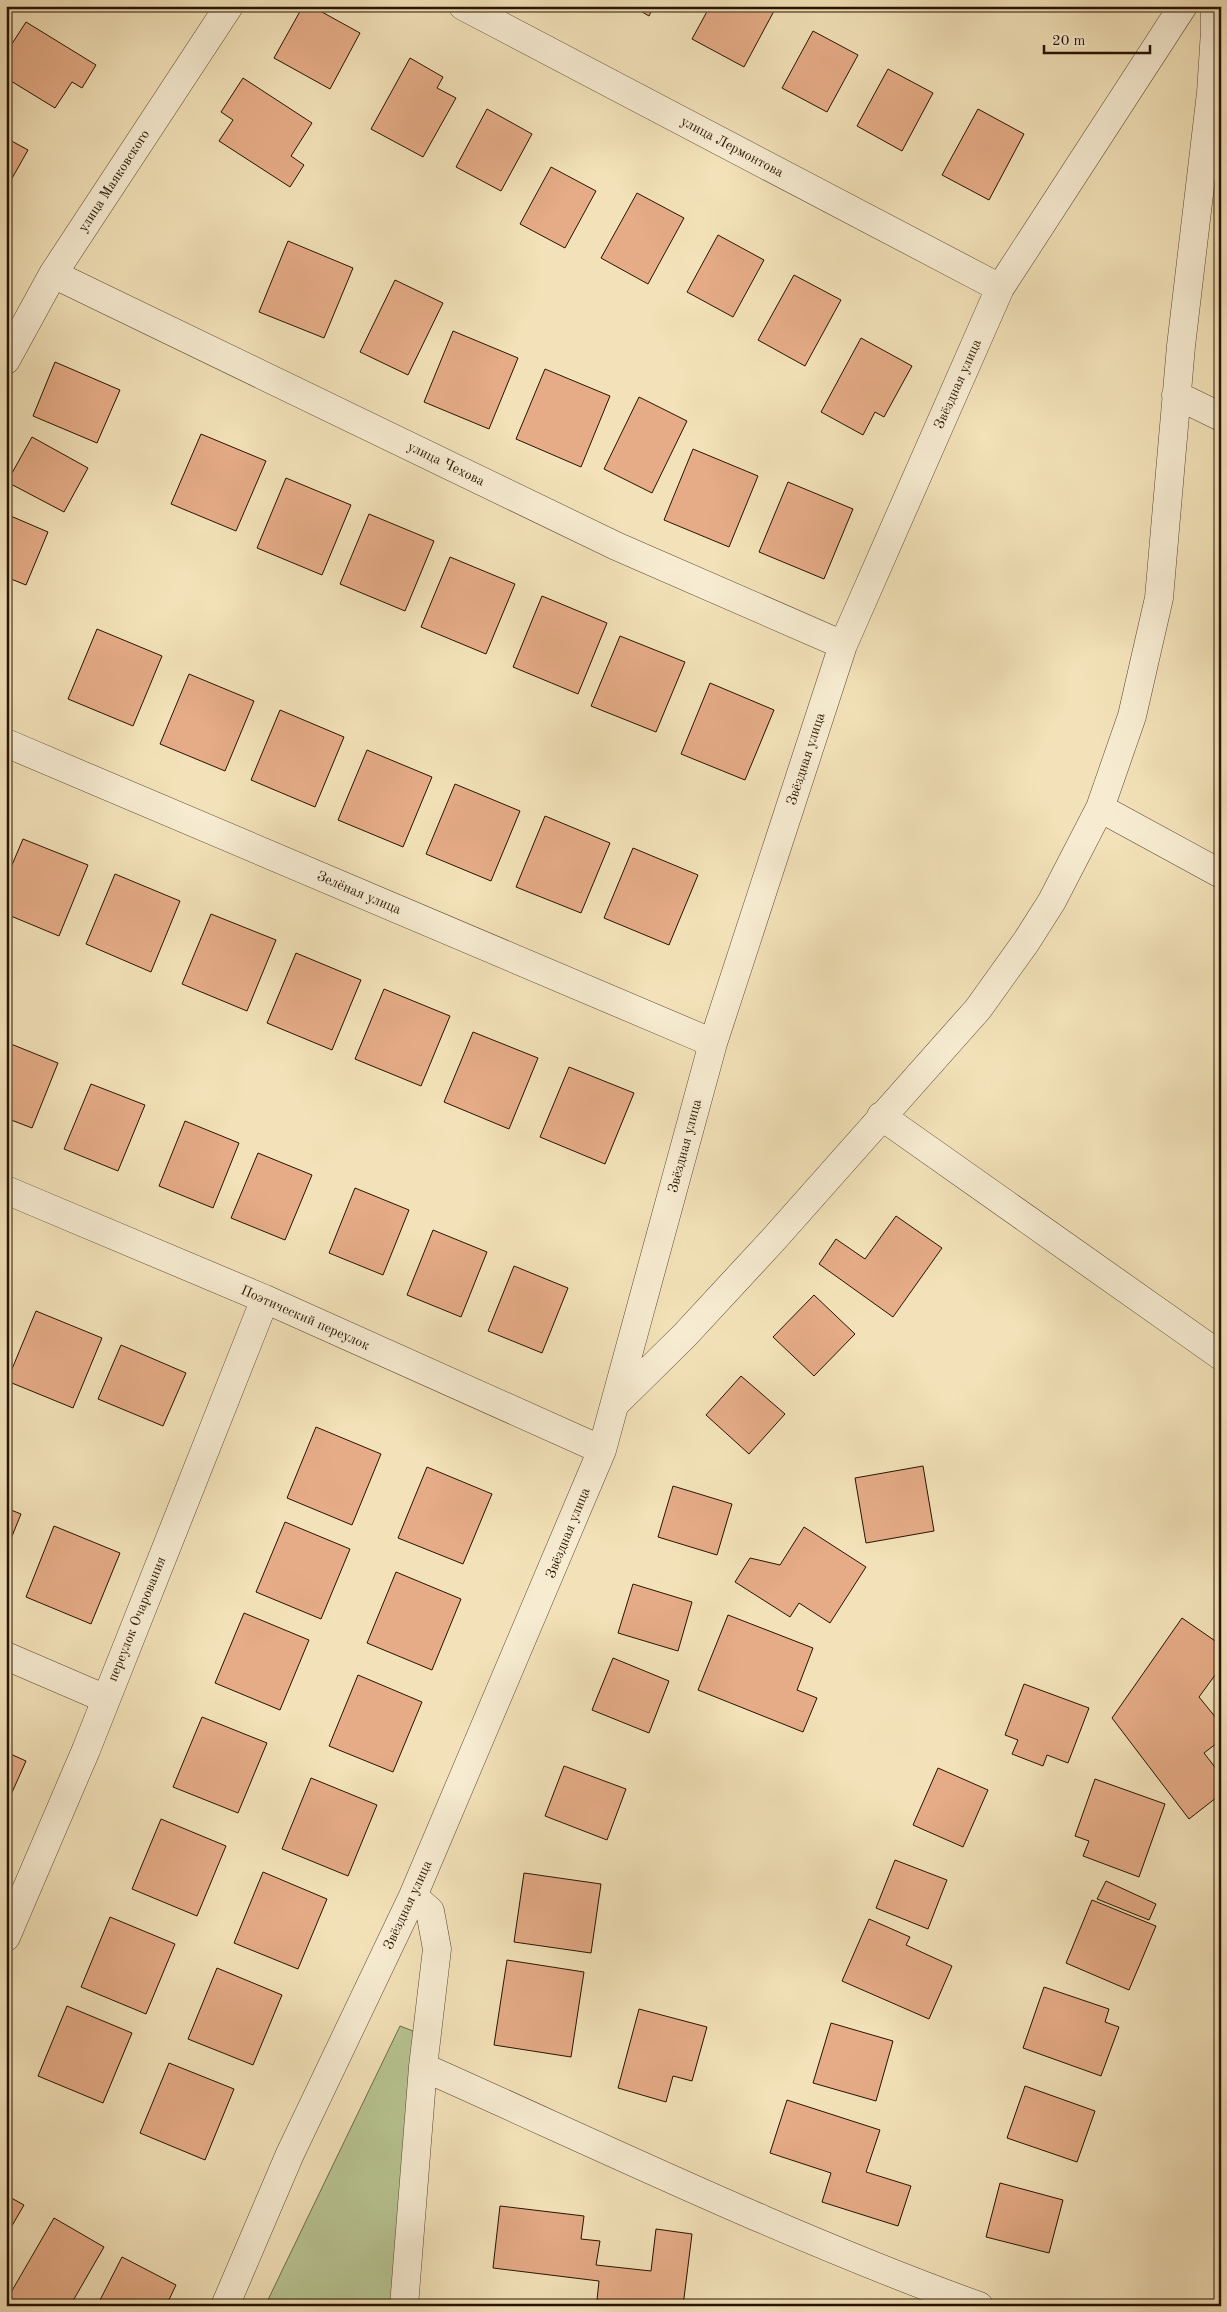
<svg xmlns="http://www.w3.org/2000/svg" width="1227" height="2312" viewBox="0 0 1227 2312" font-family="'Old Standard TT',serif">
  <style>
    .green { fill: #b7c492; stroke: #6f6c4a }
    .building { fill: #e5ac87; stroke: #271301 }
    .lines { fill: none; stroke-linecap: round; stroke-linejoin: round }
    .minor-casing { stroke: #5a472f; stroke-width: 29 }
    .minor { stroke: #f7ecd2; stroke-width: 28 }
    .labels { text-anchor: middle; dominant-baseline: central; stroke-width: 5; stroke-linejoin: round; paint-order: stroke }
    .street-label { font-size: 14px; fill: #271301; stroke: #f7ecd2 }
  </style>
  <rect width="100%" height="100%" fill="#f3e2b9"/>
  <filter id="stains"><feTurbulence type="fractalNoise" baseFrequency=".004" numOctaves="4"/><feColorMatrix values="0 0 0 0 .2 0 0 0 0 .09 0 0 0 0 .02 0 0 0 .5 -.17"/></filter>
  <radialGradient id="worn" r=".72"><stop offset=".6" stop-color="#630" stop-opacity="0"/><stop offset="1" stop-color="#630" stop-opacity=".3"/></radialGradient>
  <!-- green -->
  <path class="green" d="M400,2026l21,8 -22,272h-134z"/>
  <!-- building -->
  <path class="building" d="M303,6h8l49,27 -30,56 -56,-31z
    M632,6h22l-5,10z
    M710,6h56l8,5 -30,56 -52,-28z
    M26,22l70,43 -14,23 -10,-6 -17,26 -49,-30v-25z
    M813,31l45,24 -31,57 -45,-24z
    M410,58l33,19 -6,11 19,10 -33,59 -52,-28z
    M888,69l45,24 -31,58 -45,-25z
    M243,78l69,45 -21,33 13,9 -14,22 -71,-46 14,-21 -12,-8z
    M487,109l45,25 -31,57 -45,-24z
    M978,109l46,25 -35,66 -47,-25z
    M6,138l22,12 -22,39z
    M551,167l45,24 -31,57 -45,-24z
    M637,193l47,25 -36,66 -47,-26z
    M718,235l46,25 -31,57 -46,-25z
    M288,241l65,27 -29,70 -65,-26z
    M794,275l47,25 -36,66 -47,-26z
    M395,280l48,23 -35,72 -48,-23z
    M453,331l65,27 -29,71 -65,-27z
    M861,338l51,28 -28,51 -9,-5 -12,23 -42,-23z
    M55,362l65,28 -23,53 -64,-27z
    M545,369l65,27 -29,71 -65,-28z
    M639,397l48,24 -35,72 -48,-24z
    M201,434l65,27 -30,70 -65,-27z
    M32,437l56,31 -24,44 -57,-30z
    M693,449l65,27 -29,71 -65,-27z
    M286,478l65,27 -29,70 -65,-27z
    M788,482l65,27 -29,70 -65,-27z
    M6,514l42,18 -22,53 -20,-8z
    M369,514l65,27 -29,70 -65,-27z
    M450,557l65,27 -29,70 -65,-27z
    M542,596l65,27 -29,71 -65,-27z
    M97,629l65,27 -29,70 -65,-27z
    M620,636l65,26 -29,70 -65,-26z
    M189,674l65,27 -29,70 -65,-27z
    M710,683l64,27 -29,70 -64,-26z
    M280,710l64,27 -29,70 -64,-27z
    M367,750l65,27 -29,70 -65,-27z
    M455,784l65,27 -29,70 -65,-27z
    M545,816l65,27 -29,70 -65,-26z
    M23,839l65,26 -29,71 -53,-22v-35z
    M633,848l65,27 -29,70 -65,-27z
    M115,874l65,27 -29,71 -65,-28z
    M211,914l65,26 -29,71 -65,-27z
    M296,953l65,27 -29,70 -65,-27z
    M384,989l66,27 -29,70 -66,-27z
    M473,1032l65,26 -29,71 -65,-27z
    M6,1042l52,21 -26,65 -26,-10z
    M569,1067l65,26 -29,71 -65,-27z
    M91,1084l54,21 -27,66 -54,-22z
    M185,1121l54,22 -26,65 -54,-22z
    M258,1153l54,22 -27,65 -54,-22z
    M355,1188l54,22 -26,65 -54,-22z
    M896,1216l46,32 -49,69 -74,-53 17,-25 29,20z
    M433,1230l54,22 -26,65 -54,-22z
    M514,1266l54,22 -26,65 -54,-22z
    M814,1295l41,39 -41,42 -41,-39z
    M36,1311l66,27 -29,70 -66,-27z
    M121,1345l65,28 -23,53 -65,-27z
    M741,1376l44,38 -36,40 -43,-39z
    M316,1427l65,27 -29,71 -65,-27z
    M923,1466l11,65 -68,12 -11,-65z
    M427,1467l65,27 -29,70 -65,-26z
    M673,1486l59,18 -15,51 -59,-18z
    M6,1508l15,6 -15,37z
    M285,1522l65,27 -29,70 -65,-27z
    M54,1526l66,27 -29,71 -65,-27z
    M804,1527l62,40 -36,56 -31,-20 -9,14 -55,-35 15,-24 30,7z
    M396,1572l65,27 -29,71 -65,-27z
    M633,1584l59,18 -14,49 -60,-18z
    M244,1613l65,27 -29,70 -65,-27z
    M728,1615l85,33 -16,42 20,8 -14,34 -105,-42z
    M1182,1618l39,27v22l-22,30 22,27v16l-17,13 17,22v19l-32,25 -77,-101z
    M613,1658l56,23 -20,52 -57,-23z
    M358,1675l64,27 -29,70 -64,-26z
    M1024,1684l65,24 -21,55 -21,-8 -4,11 -31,-12 6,-14 -13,-5z
    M202,1717l65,26 -29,70 -65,-26z
    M6,1752l20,9 -20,45z
    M564,1766l62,23 -19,51 -62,-24z
    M938,1768l50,22 -25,57 -50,-22z
    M311,1778l66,27 -29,71 -66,-27z
    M1095,1779l70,25 -26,73 -56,-21 6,-15 -14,-5z
    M161,1819l65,27 -29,70 -65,-27z
    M895,1860l52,20 -19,49 -52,-21z
    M263,1872l64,27 -29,70 -64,-26z
    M524,1873l77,11 -10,69 -77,-11z
    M1106,1881l50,23 -7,16 -52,-21z
    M1092,1900l64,26 -27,64 -63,-27z
    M110,1917l65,27 -29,70 -65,-27z
    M869,1919l41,18 -4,8 46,21 -23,53 -87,-38z
    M507,1960l77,12 -13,85 -77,-12z
    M217,1968l65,27 -29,70 -65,-26z
    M1044,1987l65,22 -4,13 14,5 -18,49 -78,-28z
    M67,2006l65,27 -29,70 -65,-27z
    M639,2009l68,18 -15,54 -19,-5 -7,26 -48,-14z
    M831,2023l62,18 -17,60 -63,-18z
    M169,2063l65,26 -29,71 -65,-27z
    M1025,2086l70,25 -18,51 -70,-24z
    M787,2100l93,30 -14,42 45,14 -13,40 -76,-24 9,-29 -61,-20z
    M1000,2183l63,17 -14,53 -63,-16z
    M6,2195l18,10 -18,31z
    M500,2206l84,10 -3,23 19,2 -4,24 55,6 5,-42 36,5 -9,72h-38l-48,-6 2,-19 -106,-13z
    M54,2218l50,29 -34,59h-64v-5z
    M122,2257l54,28 -10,21h-69z"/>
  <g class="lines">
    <!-- minor casing -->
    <g class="minor-casing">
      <path id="minor" d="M463,6l537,282
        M53,274l563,272 227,99
        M6,360l47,-86 176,-268
        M1176,395l45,22
        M6,743l707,300
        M1100,808l121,66
        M881,1116l340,240
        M6,1190l259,109 337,151
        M615,1404l70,-69 88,-95 205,-231 48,-67 26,-41 48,-93 32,-92 27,-118 22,-252 30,-253 4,-62v-25
        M6,1656l100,43
        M6,1937l80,-187 179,-451
        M423,2067c184,82 366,170 556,239
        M225,2306l65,-152 123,-258 189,-446 111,-407 130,-398 157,-357 183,-282
        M404,2306l19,-239 14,-118 -7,-38 -17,-15"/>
    </g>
    <!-- minor -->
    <use href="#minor" class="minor"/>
  </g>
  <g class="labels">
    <!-- street labels -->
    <g class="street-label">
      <text transform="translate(732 147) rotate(28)">улица Лермонтова</text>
      <text transform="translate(114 181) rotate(-57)">улица Маяковского</text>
      <text transform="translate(958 384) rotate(-66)">Звёздная улица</text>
      <text transform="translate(446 464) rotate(26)">улица Чехова</text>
      <text transform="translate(806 759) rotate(-72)">Звёздная улица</text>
      <text transform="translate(359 893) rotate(23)">Зелёная улица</text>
      <text transform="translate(685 1146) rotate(-75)">Звёздная улица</text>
      <text transform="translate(305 1318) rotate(24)">Поэтический переулок</text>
      <text transform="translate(568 1533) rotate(-68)">Звёздная улица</text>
      <text transform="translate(137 1619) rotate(-68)">переулок Очарования</text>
      <text transform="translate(408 1905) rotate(-65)">Звёздная улица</text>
    </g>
  </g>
  <!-- margin -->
  <rect width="1227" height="2312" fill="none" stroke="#f3e2b9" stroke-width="25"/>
  <rect x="8" y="8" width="1212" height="2297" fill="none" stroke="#271301" stroke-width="2.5"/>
  <rect x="12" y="12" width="1202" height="2287" fill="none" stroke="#271301"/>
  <!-- scale -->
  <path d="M1044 45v8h106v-8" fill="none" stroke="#271301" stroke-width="2.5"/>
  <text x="1052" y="45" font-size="15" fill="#271301" stroke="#f7ecd2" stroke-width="4" paint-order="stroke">20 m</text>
  <rect width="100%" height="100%" filter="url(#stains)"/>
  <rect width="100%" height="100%" fill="url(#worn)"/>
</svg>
